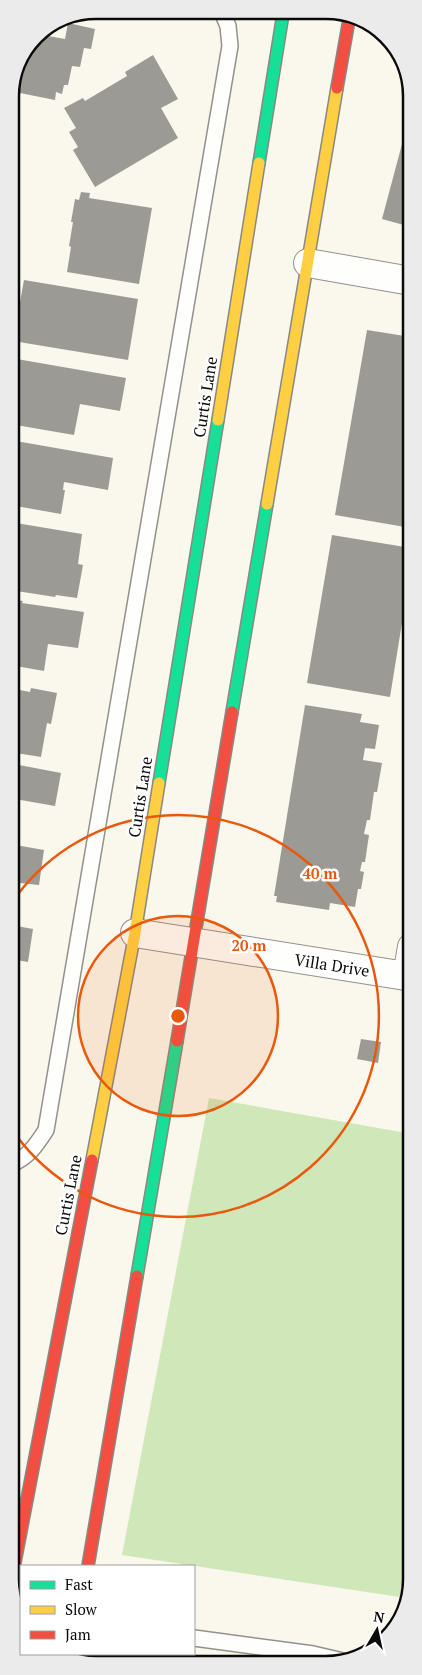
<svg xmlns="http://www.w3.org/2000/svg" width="422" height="1675" viewBox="0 0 422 1675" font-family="'PT Serif',serif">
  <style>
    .forest { fill: #d0e7ba }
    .building { fill: #9c9a94 }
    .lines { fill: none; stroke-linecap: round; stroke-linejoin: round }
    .lane-casing { stroke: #92918c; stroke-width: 18 }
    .street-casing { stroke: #92918c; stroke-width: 30 }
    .fast-casing { stroke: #898883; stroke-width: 14 }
    .slow-casing { stroke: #898883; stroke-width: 14 }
    .jam-casing { stroke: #898883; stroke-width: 14 }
    .lane { stroke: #fefefc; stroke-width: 15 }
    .street { stroke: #fefefc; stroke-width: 28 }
    .fast { stroke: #16e098; stroke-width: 11 }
    .slow { stroke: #ffcf43; stroke-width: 11 }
    .jam { stroke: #f24e42; stroke-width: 11 }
    .ring { fill: none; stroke: #e8590c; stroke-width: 2.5 }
    .labels { text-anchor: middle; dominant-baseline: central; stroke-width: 5; stroke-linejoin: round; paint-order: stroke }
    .street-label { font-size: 16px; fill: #0a0a0a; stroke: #fff }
    .rim { fill: none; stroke: #0a0a0a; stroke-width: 2.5 }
    .centre { fill: #e8590c; stroke: #fff; stroke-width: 2.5 }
    .ring-label { font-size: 15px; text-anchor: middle; font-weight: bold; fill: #e8590c; stroke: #fff; stroke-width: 5; stroke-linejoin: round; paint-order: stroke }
  </style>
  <rect width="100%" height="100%" fill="#faf8ed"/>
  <!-- forest -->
  <path class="forest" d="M209,1098l203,36v451l-6,13 -284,-43z"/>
  <!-- building -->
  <path class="building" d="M68,23l27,6 -4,20 -7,-1 -4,19 -8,-1 -4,19h-4l-2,9 -6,-2 -1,8 -45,-9 25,-56 2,-1 28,5z
    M153,55l25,44 -17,9 17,30 -83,49 -22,-37 5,-3 -9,-15 7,-4 -12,-20 19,-10 2,3 42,-25 -2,-4z
    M402,144l9,3v80l-29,-8z
    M81,192l9,1 -1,5 63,10 -13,76 -72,-12 4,-25 -2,-1 4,-24h-2l4,-23 4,1z
    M24,280l114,19 -10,61 -115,-19z
    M367,330l44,7v191l-76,-13z
    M11,358l115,20 -6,33 -40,-7 -6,31 -64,-11z
    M10,440l103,18 -5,32 -44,-8 -1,8h2l-4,24 -51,-9z
    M10,522l72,12 -4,30 5,1 -6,33 -21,-3 -1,2 -45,-7z
    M332,535l79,13v19l-21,130 -83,-14z
    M10,599l13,2 -1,2 62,9 -6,36 -30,-4 -4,27 -34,-6z
    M10,688l20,4 1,-4 26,5 -6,31 -4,-1 -6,34 -31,-5z
    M305,705l57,9 -2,8 19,3 -4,24 -10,-1 -2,12 19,3 -5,29h-3l-4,28h-3l-3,14 5,1 -4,27h-3l-2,9 4,1 -3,17h-3l-3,18 -25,-4 -1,7 -53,-8 1,-6h-3z
    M14,764l47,9 -6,33 -40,-7 1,-5h-6v-18z
    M10,844l34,6 -5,35 -29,-3z
    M11,925l22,4 -5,33 -17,-3z
    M361,1039l20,3 -3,21 -21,-4z"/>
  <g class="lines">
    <!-- lane casing -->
    <g class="lane-casing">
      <path id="lane" d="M11,1164c17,-6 26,-20 35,-34l184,-1084 -2,-20 -5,-12
        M194,1638l119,16 30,7
        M137,1664l4,-10"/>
    </g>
    <!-- street casing -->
    <g class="street-casing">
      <path id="street" d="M308,263l103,18
        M135,933l277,44
        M407,976l5,-29"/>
    </g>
    <!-- fast casing -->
    <g class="fast-casing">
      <path id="fast" d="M259,163l24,-149
        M232,712l35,-208
        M159,783l59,-363
        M137,1276l40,-235"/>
    </g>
    <!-- slow casing -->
    <g class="slow-casing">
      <path id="slow" d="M218,420l41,-257
        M267,504l70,-416
        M92,1160l43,-227 24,-150"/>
    </g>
    <!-- jam casing -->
    <g class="jam-casing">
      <path id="jam" d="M337,88l13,-74
        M177,1041l55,-329
        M88,1566l49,-290
        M11,1583l81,-423
        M72,1659l1,-5"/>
    </g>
    <!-- lane -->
    <use href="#lane" class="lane"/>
    <!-- street -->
    <use href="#street" class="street"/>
    <!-- fast -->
    <use href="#fast" class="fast"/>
    <!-- slow -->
    <use href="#slow" class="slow"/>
    <!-- jam -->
    <use href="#jam" class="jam"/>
  </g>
  <!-- distance rings -->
  <circle cx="178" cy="1016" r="100" fill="#e8590c" fill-opacity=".12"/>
  <g class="ring">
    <circle cx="178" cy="1016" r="100"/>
    <path d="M11 904A201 201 0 1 1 11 1128"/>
  </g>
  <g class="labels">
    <!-- street labels -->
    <g class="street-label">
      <text transform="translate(205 397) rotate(-81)">Curtis Lane</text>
      <text transform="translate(140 797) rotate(-81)">Curtis Lane</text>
      <text transform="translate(332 965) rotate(9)">Villa Drive</text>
      <text transform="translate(68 1195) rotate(-79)">Curtis Lane</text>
    </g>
  </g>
  <!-- crop -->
  <path d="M0 0H422V1675H0ZM96 19H326A77 77 0 0 1 403 96V1579A77 77 0 0 1 326 1656H96A77 77 0 0 1 19 1579V96A77 77 0 0 1 96 19Z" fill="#ebebeb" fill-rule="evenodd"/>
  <path class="rim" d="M96 19H326A77 77 0 0 1 403 96V1579A77 77 0 0 1 326 1656H96A77 77 0 0 1 19 1579V96A77 77 0 0 1 96 19Z"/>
  <circle cx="178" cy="1016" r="8" class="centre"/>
  <g class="ring-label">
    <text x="320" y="879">40 m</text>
    <text x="249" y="951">20 m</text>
  </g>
  <!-- legend -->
  <rect x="20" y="1565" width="175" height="90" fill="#ffffff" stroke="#9d9d9d"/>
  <rect x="30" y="1581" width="25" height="8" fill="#16e098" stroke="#9d9d9d"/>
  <text x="65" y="1590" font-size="15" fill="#0a0a0a">Fast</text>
  <rect x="30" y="1606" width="25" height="8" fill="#ffcf43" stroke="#9d9d9d"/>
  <text x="65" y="1615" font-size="15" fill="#0a0a0a">Slow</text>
  <rect x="30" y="1631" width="25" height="8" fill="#f24e42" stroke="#9d9d9d"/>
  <text x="65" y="1640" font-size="15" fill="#0a0a0a">Jam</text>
  <!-- north arrow -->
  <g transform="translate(377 1630) rotate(9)" stroke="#ffffff" stroke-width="4" paint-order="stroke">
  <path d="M0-4L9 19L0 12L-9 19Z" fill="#0a0a0a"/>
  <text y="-8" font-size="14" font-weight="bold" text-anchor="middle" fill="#0a0a0a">N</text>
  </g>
</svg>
